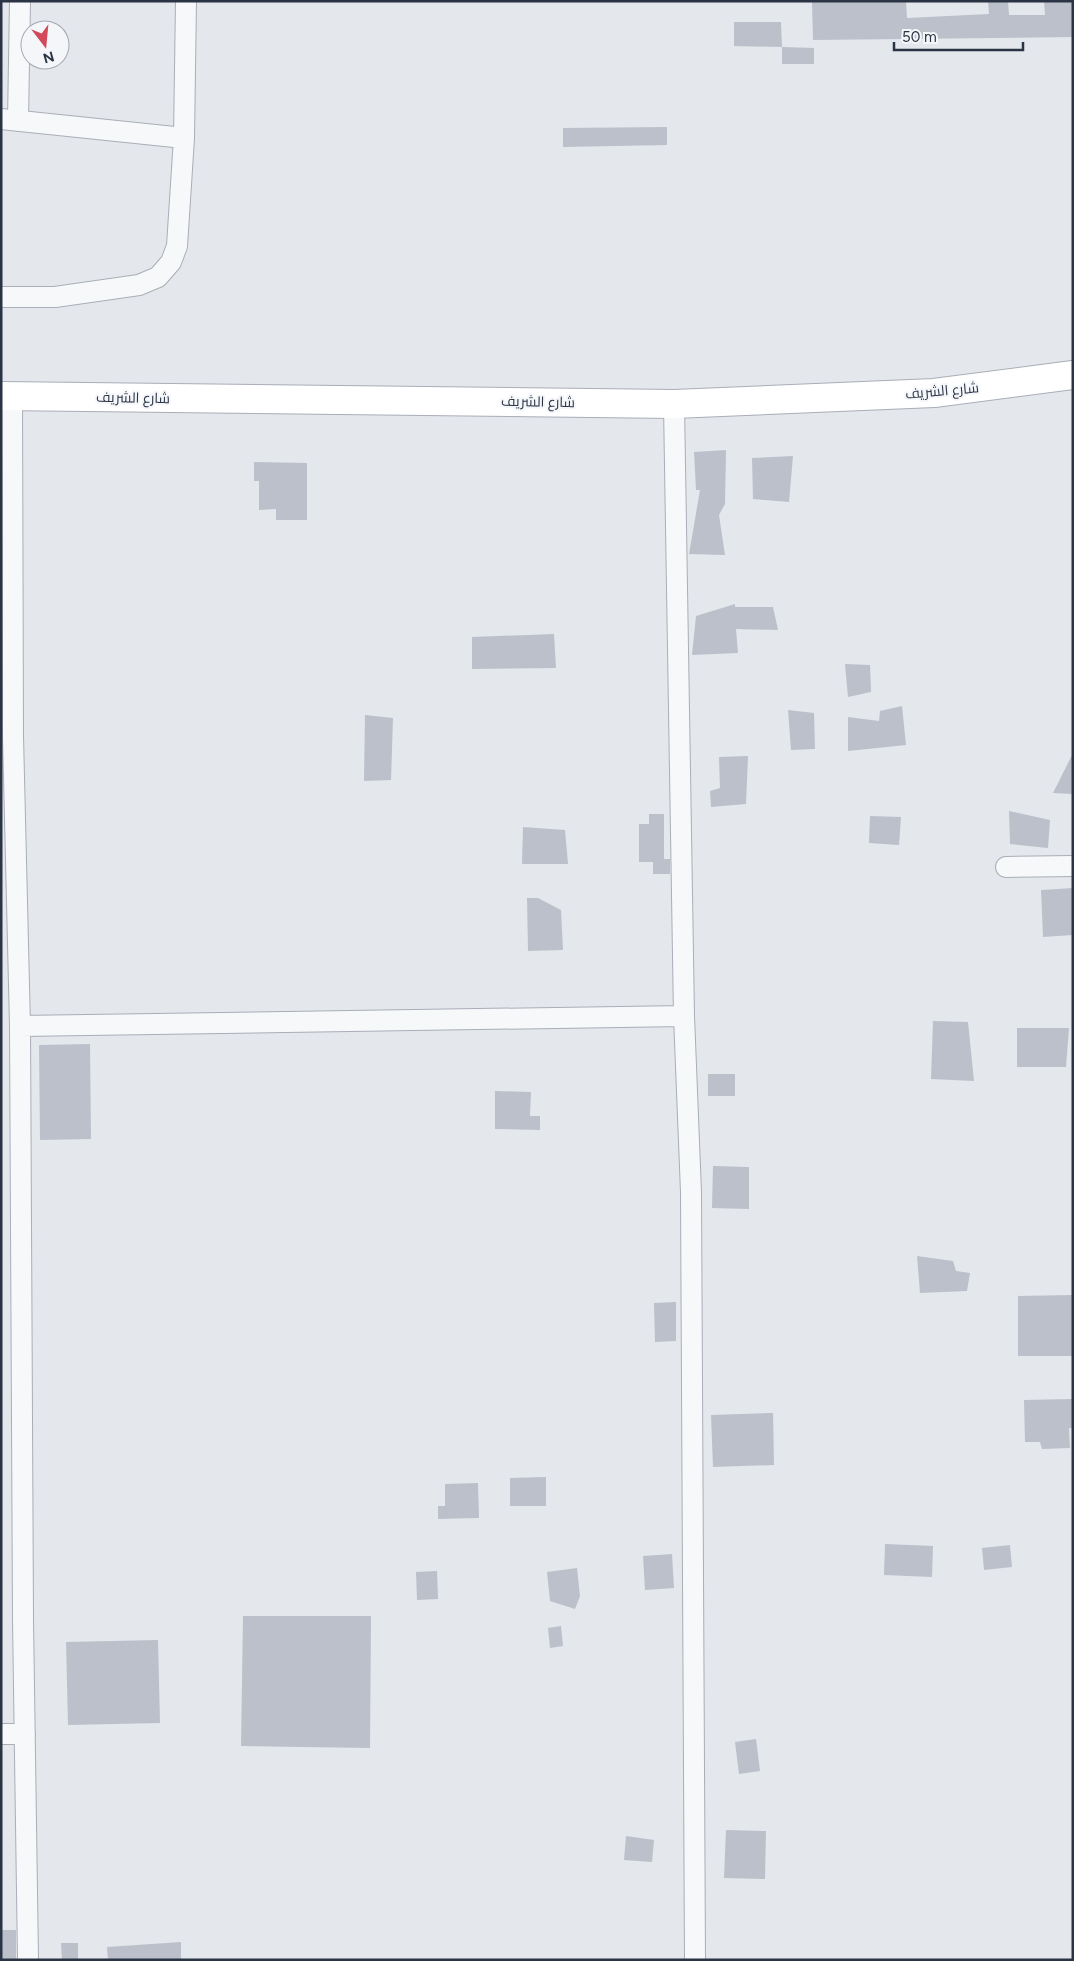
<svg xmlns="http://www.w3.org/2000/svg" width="1074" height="1961" viewBox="0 0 1074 1961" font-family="Figtree,Cairo,sans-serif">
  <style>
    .building { fill: #bbc0ca }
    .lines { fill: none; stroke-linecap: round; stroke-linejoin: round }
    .minor-casing { stroke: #a9aeb7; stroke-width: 22 }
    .secondary-casing { stroke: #a9aeb7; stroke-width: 30 }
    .minor { stroke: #f7f8fa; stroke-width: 20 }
    .secondary { stroke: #fff; stroke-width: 28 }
    .labels { text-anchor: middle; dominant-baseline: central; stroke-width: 4; stroke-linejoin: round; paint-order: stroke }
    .street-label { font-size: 14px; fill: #2b3445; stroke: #f4f6f9 }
  </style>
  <rect width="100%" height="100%" fill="#e4e7ec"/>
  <!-- building -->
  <path class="building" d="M812,1h94l1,17 82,-4 -1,-13h20l1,14h36l-1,-14h29v36l-260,3z
    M734,22h47l1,25 -48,-1z
    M782,47l32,1v16h-32z
    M667,127v18l-104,2v-19z
    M726,450l-1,54 -6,11 6,40 -36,-1 11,-64h-4l-2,-38z
    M793,456l-4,46 -36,-3 -1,-41z
    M254,462l53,1v57h-31v-11l-17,1v-29h-5z
    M735,604v3h38l5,23 -42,-1 2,24 -46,2 4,-39z
    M554,634l2,34 -84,1v-32z
    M845,664l25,1 1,27 -23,5z
    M902,706l4,39 -58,6v-34l31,4 1,-10z
    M788,710l26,3 1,36 -24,1z
    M365,715l28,3 -2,62 -27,1z
    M1073,753v41l-20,-1z
    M748,756l-2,48 -35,3 -1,-16 10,-3 -1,-31z
    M1009,811l41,9 -2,28 -38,-4z
    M649,814h15v45h6v15h-17v-12h-14v-38h10z
    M870,816l31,1 -2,28 -30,-2z
    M523,827l42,3 3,34h-46z
    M1073,888v47l-30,2 -2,-47z
    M527,898h11l23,12 2,40 -35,1z
    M933,1021l35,1 6,59 -43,-2z
    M1017,1028h52l-3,39h-49z
    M90,1044l1,95 -51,1 -1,-95z
    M708,1074h27v22h-27z
    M495,1091l36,1 -1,24h10v14l-45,-1z
    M713,1166l36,1v42l-37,-1z
    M917,1256l36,5 3,10 14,2 -3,18 -47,2z
    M1073,1295v61h-55v-60z
    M676,1302v39l-21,1 -1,-39z
    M1072,1399v29h-3l1,20 -28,1 -2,-7h-15l-1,-42z
    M773,1413l1,52 -61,2 -2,-52z
    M546,1477v29h-36v-28z
    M478,1483l1,35 -41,1v-13h7v-22z
    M885,1544l48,2 -1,31 -48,-2z
    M1010,1545l2,22 -28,3 -2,-22z
    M672,1554l2,34 -29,2 -2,-34z
    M577,1568l3,28 -5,13 -25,-8 -3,-29z
    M437,1571l1,28 -21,1 -1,-28z
    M243,1616h128l-1,132 -129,-2z
    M561,1626l2,20 -13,2 -2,-20z
    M158,1640l2,83 -92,2 -2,-83z
    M756,1739l4,32 -21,3 -4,-32z
    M726,1830l40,1 -1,48 -41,-1z
    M626,1836l28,4 -2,22 -28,-2z
    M1,1930h15v30h-15z
    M181,1942v18h-73l-1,-13z
    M61,1943h17v17h-16z"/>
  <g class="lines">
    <!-- minor casing -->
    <g class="minor-casing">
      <path id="minor" d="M1,119l183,19
        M18,121l2,-120
        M1,297h54l84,-12 19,-8 13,-15 6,-16 7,-108 2,-137
        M12,396l1,340 7,290 3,592 5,342
        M674,404l10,612 7,176 4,768
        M1006,867l67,-1
        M20,1026l664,-10
        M1,1734h24"/>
    </g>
    <!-- secondary casing -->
    <g class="secondary-casing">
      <path id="secondary" d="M1,396l673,8 260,-11 139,-18"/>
    </g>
    <!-- minor -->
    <use href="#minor" class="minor"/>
    <!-- secondary -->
    <use href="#secondary" class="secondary"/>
  </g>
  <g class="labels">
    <!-- street labels -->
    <g class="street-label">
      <text transform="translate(942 391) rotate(-5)">شارع الشريف</text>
      <text transform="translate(133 398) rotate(1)">شارع الشريف</text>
      <text transform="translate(538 402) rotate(1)">شارع الشريف</text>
    </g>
  </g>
  <!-- border -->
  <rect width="1074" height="1961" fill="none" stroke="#2b3445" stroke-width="5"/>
  <!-- north arrow -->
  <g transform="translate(45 45) rotate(164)"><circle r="24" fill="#f4f6f9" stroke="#a4a8b1"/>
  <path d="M0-4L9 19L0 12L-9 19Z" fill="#d1495b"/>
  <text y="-8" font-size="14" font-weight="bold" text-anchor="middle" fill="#2b3445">N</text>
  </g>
  <!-- scale -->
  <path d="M894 42v8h129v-8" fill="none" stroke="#2b3445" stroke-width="2.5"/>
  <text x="902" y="42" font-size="15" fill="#2b3445" stroke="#f4f6f9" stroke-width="4" paint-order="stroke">50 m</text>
</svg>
